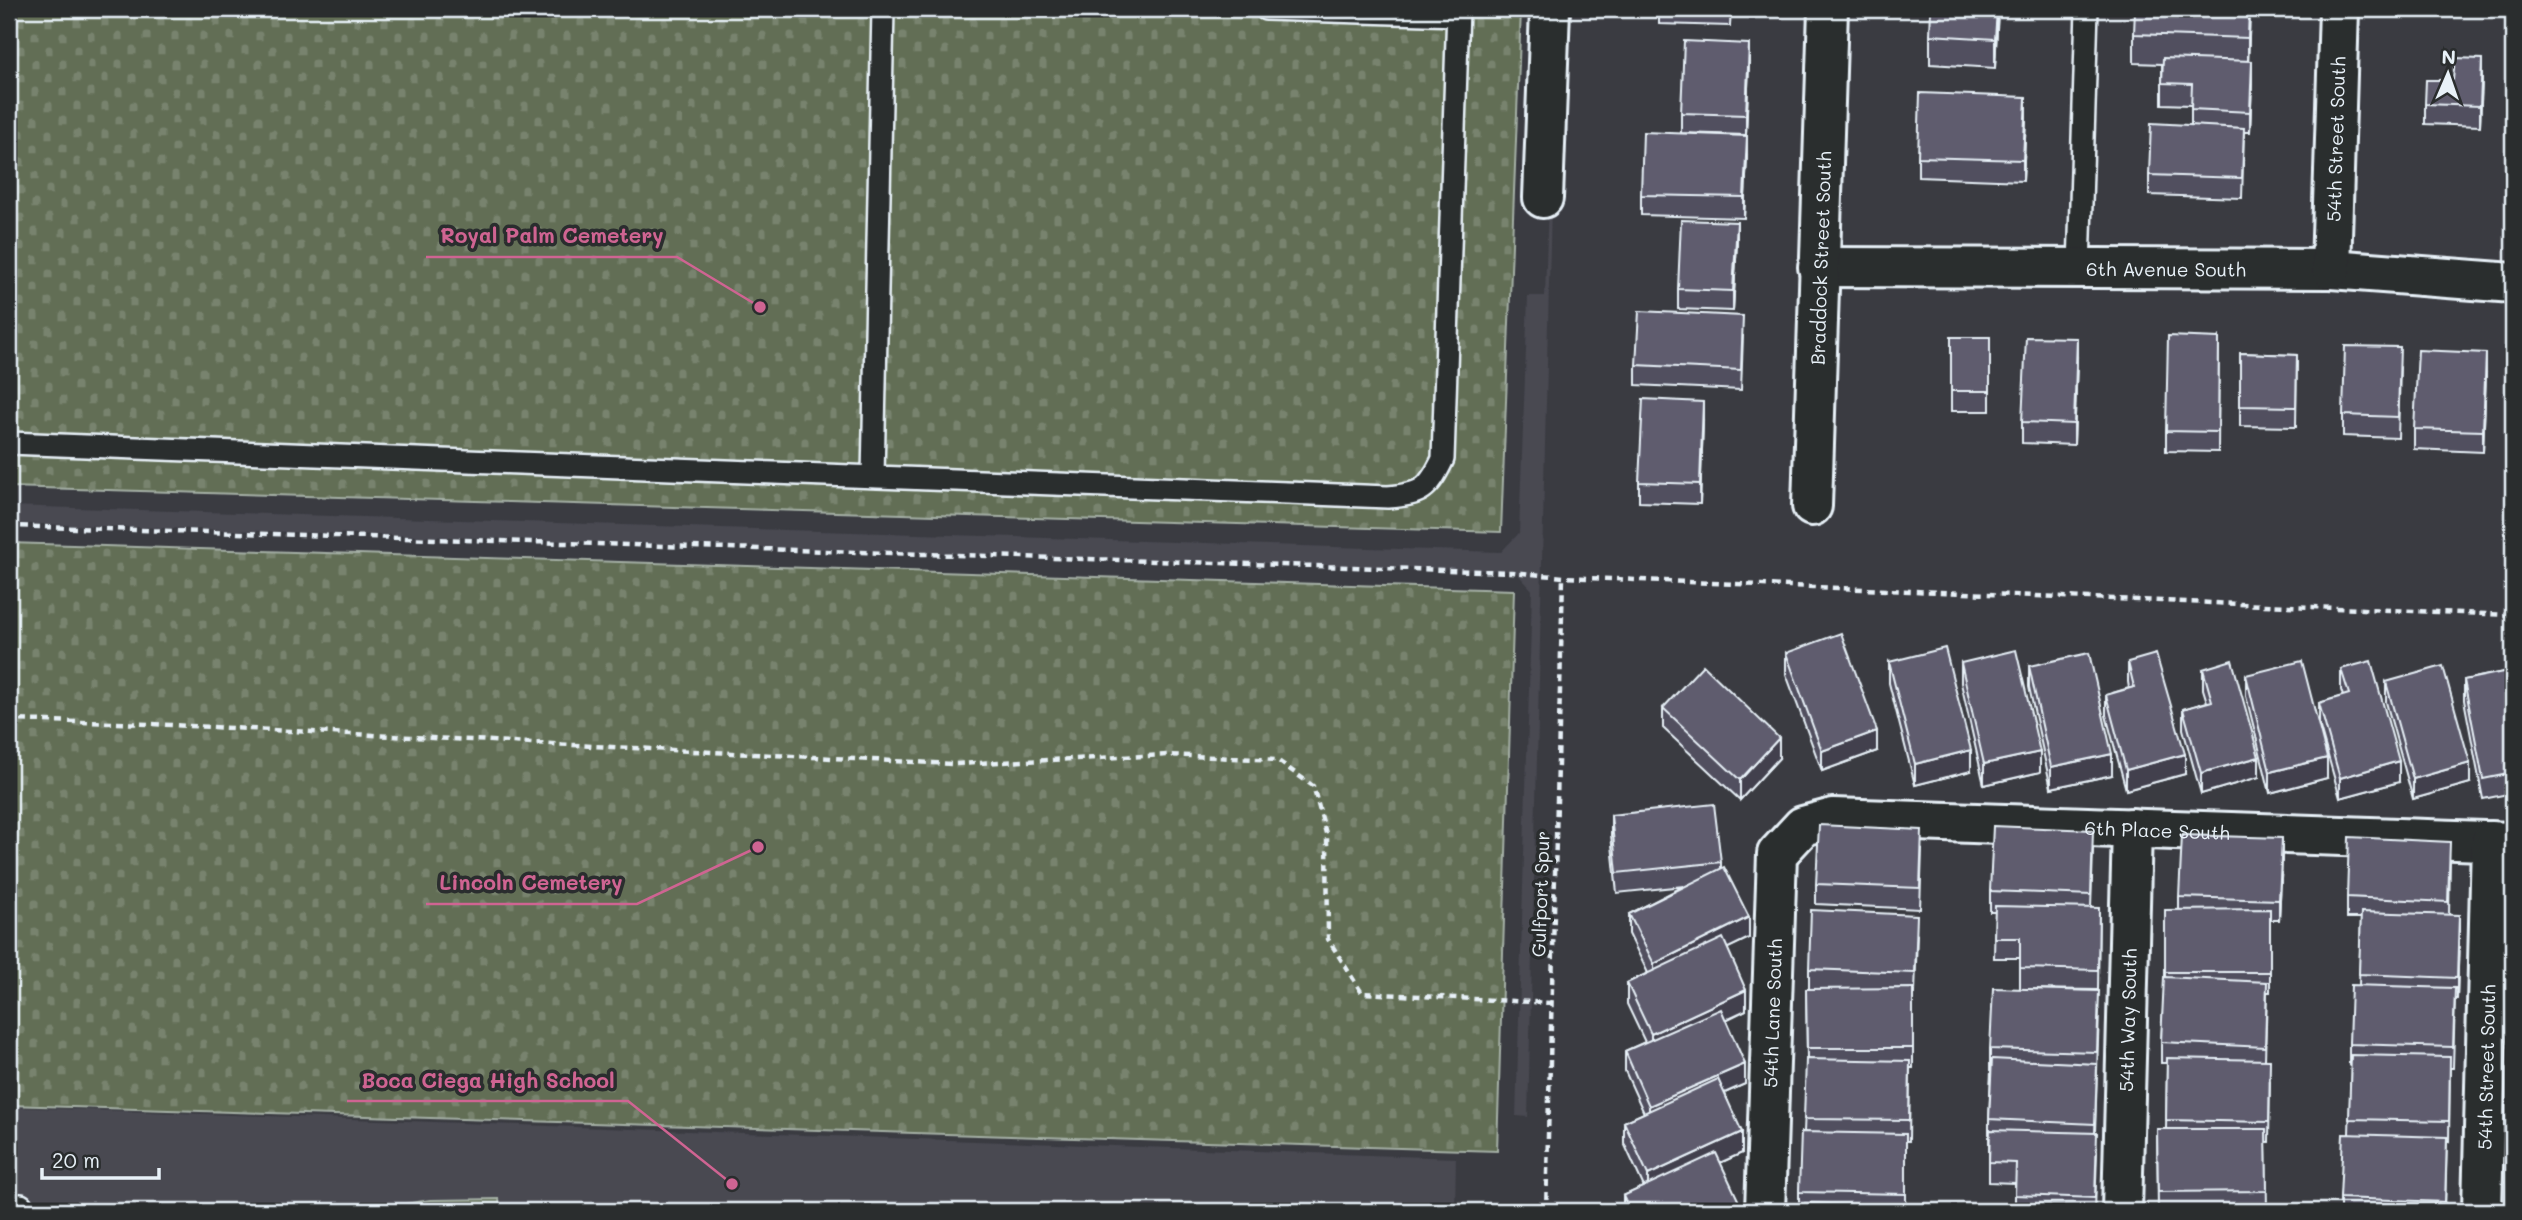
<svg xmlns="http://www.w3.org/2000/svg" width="2522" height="1220" viewBox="0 0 2522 1220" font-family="Mali,sans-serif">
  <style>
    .built { fill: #484851 }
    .cemetery { fill: url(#cemetery-stones); stroke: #a5b0a6; stroke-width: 2 }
    .pitch { fill: #626e55; stroke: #a5b0a6; stroke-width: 2 }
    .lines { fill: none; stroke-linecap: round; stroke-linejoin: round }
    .service-casing { stroke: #e8f1f8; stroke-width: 26 }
    .minor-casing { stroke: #e8f1f8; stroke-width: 44 }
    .path { stroke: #e8f1f8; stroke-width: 4.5; stroke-dasharray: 7 5; stroke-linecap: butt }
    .service { stroke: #2a2d2e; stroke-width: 21 }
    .minor { stroke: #2a2d2e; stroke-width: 38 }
    .wall { fill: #514f5f; stroke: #e8f1f8; stroke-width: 2 }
    .shaded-wall { fill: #42404d; stroke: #e8f1f8; stroke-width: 2 }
    .building { fill: #5e5c6e; stroke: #e8f1f8; stroke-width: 2 }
    .labels { text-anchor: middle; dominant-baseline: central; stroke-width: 7; stroke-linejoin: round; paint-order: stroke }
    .street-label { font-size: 19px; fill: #e8f1f8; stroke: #2a2d2e }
    .leader { fill: none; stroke: #cf6492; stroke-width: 2.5 }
    .callout-dot { fill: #cf6492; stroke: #2a2d2e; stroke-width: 2.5 }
    .callout-label { font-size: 21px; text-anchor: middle; font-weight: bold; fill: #cf6492; stroke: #2a2d2e; stroke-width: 7; stroke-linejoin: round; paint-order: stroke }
  </style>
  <defs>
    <pattern id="cemetery-stones" width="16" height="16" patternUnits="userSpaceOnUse" patternTransform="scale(1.75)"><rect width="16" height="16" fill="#626e55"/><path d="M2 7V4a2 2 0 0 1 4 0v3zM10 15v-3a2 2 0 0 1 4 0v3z" fill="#78836e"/></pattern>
  </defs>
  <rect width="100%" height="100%" fill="#3a3b41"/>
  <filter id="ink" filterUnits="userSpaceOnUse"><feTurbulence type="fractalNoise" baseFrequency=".0143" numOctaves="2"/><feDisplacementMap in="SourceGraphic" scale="14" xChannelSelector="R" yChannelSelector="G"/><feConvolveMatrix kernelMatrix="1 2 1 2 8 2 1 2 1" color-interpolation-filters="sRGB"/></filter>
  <g filter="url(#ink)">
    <!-- built -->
    <path class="built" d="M1554,9h2l-28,1108 -12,-1 16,-526 -17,-19 -1506,-48v-17l1492,46 18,-19 9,-237h17z
      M9,1107l1447,51 -1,53h-1446z"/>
    <!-- cemetery -->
    <path class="cemetery" d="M9,9h1512l-20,523 -1492,-45z
      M9,543l1505,47 -17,561 -1488,-46z"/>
    <!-- pitch -->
    <path class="pitch" d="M499,1199l2,12h-139l68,-11z"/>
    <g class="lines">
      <!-- service casing -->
      <g class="service-casing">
        <path id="service" d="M1266,9l192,6
          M2079,268l8,-259
          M9,443l1379,54c34,-3 40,-7 55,-38l15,-450
          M873,476l10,-467
          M9,1205h12v6"/>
      </g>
      <!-- minor casing -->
      <g class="minor-casing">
        <g id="minor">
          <path d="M1543,198l7,-189"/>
          <path id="s1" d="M1818,267l513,2 182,14"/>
          <path id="s2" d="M2331,269l8,-260"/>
          <path id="s3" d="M1812,506l16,-497"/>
          <path id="s4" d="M1765,1211l12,-357 26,-28 30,-8 680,24"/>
          <path id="s5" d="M2122,1211l10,-383"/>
          <path id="s6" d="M2482,1211l9,-370"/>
        </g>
      </g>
      <!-- path -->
      <path class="path" d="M9,526l1503,46 51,5 950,38
        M9,720l142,4 802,40 216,-9 108,5 36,26 14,51 1,102 34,54 189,10
        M1546,1211l17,-634"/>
      <!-- service -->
      <use href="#service" class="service"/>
      <!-- minor -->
      <use href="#minor" class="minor"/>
    </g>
    <!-- wall -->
    <path class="wall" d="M1659,9h72l-1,17 -71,-2z
      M1998,9l-3,59 -65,-4v-29z
      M2250,9l-2,52 4,21 -2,50h-6l-2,66 -93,-3v-20l42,-50v-20l-29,-1v-40l-28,-1v-29z
      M1749,64l-3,71 -65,-2v-20z
      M2482,79l-2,47 -55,-2v-20l28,-24z
      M2026,118l-3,63 -105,-4v-20z
      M1747,156l-3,62 -103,-3v-20z
      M1737,242l-4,69 -55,-2v-20z
      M1743,336l-2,54 -105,-5v-20z
      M1951,337h39v74h-39z
      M2219,338l-1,114 -52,-1v-20z
      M2240,353l57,2 -1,72 -56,-1z
      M2513,355v74l-6,-1v-20z
      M2077,359l-3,86 -52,-2v-21z
      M2400,368l-2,70 -55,-2v-21z
      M2486,374l-3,78 -69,-3v-20z
      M1703,422l-3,82 -61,-2v-20z
      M1786,653l91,98 -55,20 -36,-97z
      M1889,662l82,109 -56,14 -26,-102z
      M2128,662l57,112 -59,16 -20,-75v-20l23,-7 -1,-6z
      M1961,663l79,109 -56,13 -23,-102z
      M2029,666l83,109 -61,13 -22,-101z
      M2203,669l56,108 -58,17 -18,-65v-20l24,-7 -4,-13z
      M2341,669l58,113 -59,16 -21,-74v-21l24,-7 -2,-6z
      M2513,670v123l-30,6 -19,-99v-20z
      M2246,675l81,103 -57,15 -24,-97z
      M2386,682l84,101 -57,16 -27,-97z
      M1663,708l116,50 -39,42 -77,-72z
      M1611,815l110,47v7l28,69 -22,10 19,62 -20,10 19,64 -20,9 17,60 -22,10 20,48h-117v-15l21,-9 -20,-44v-21l20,-9 -19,-42v-20l20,-9 -18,-38v-21l21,-10 -19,-39v-20l55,-28 -67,7 -6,-58z
      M1922,850l-2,59 -104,-5v-20z
      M2093,851l-2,57h8l-1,82 -78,-1v-31h-26l1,-46h-5v-21z
      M2282,859l-3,61h-9v72h-3l-2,68 5,21 -1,61h-3l1,69h-109l-1,-82h9l1,-66h-6v-21l4,-65v-67h14v-13z
      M2450,862l-1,53 10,21 -2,63h-2l-2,69h-3l-1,74 -2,-1 -2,70h-105v-13l9,-64 2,-69h-2v-21l10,-59 2,-67h-14v-21z
      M1917,935l-2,59 -2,-1v75h-3l-1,73h-3v70h-107v-19l5,-60 3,-73 -1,-70h3v-20z
      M2099,1011l-4,122 2,20 -2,58 -80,-7v-21l-26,-1v-63l2,-49h-1v-21z"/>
    <!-- shaded-wall -->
    <path class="shaded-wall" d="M1997,9h1l-3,59v-29z
      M2249,9h1l-2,58v-29z
      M1749,44v20l-3,71v-20z
      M2482,59v20l-2,47v-20z
      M2252,61v21l-2,50v-20z
      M2026,97v21l-3,63v-21z
      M1747,136v20l-3,62v-21z
      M1737,222v20l-4,69v-20z
      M2077,338v21l-3,86v-21z
      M2486,353v21l-3,78v-21z
      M1703,402v20l-3,82v-20z
      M1877,731v20l-55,20v-20z
      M1779,738v20l-39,42v-20z
      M1971,750v21l-56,14v-21z
      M2040,752v20l-56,13v-21z
      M2112,754v21l-61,13v-21z
      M2185,754v20l-59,16v-20z
      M2259,757v20l-58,17v-21z
      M2327,758v20l-57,15v-21z
      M2399,761v21l-59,16v-20z
      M2470,763v20l-57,16v-20z
      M2282,838v21l-3,61v-20z
      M2459,915v21l-2,63v-21z
      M1749,917v21l-95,46v-20z
      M1746,990v20l-95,44v-20z
      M1745,1064v20l-96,42v-20z
      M1742,1132v21l-94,42v-20z
      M1740,1204v7h-16z"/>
    <!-- building -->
    <path class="building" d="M1931,9h66l-2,30 -65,-4z
      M2135,9h114l-1,29 -114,-4z
      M1684,41l65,3 -3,71 -65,-2z
      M2163,58l89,3 -2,51 -59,-3 1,-25 -30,-1z
      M2455,58l27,1 -2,47 -55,-2 1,-24h27z
      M1920,93l106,4 -3,63 -105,-3z
      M2151,123l93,5 -2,50 -93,-3z
      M1643,132l104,4 -3,61 -103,-2z
      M1681,220l56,2 -4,69 -55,-2z
      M1639,311l104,5 -2,54 -105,-5z
      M2168,336l51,2 -1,94 -52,-1z
      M1951,337h39v54h-39z
      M2026,337l51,1 -3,86 -52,-2z
      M2345,346l55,1 -2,70 -55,-2z
      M2418,350l68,3 -3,78 -69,-2z
      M2240,353l57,2 -1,52 -56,-1z
      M2509,355h4v53h-6z
      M1643,399l60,3 -3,82 -61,-2z
      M1841,633l36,98 -55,20 -36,-98z
      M1945,648l26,102 -56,14 -26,-102z
      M2016,650l24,102 -56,12 -23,-101z
      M2089,653l23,101 -61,13 -22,-101z
      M2156,654l29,100 -59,16 -20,-75 28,-8 -6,-25z
      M2232,660l27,97 -58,16 -18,-64 29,-8 -9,-32z
      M2302,661l25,97 -57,14 -24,-97z
      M2371,661l28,100 -59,17 -21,-75 30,-9 -8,-25z
      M1703,665l76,73 -39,42 -77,-72z
      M2443,666l27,97 -57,16 -27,-97z
      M2513,670v103l-30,6 -19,-99z
      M1714,804l7,58 -104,11 -6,-58z
      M1819,825l103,5 -2,58 -104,-4z
      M1993,826l100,4 -2,65 -101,-4z
      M2182,835l100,3 -3,62 -100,-3z
      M2349,837l101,5 -2,60 -101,-5z
      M1724,867l25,50 -95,47 -25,-50z
      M1995,906l104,2 -1,62 -78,-2v-30h-26z
      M2270,909v63h-105v-62z
      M1811,910l106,5 -2,58 -106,-4z
      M2361,912l98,3 -2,63 -98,-4z
      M1723,938l23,52 -95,44 -24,-51z
      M2164,977l103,5 -2,65 -104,-5z
      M2351,985l104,3 -2,59 -104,-3z
      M1913,988v60h-106l-1,-59z
      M1993,988l106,3 -2,61 -107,-3z
      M1721,1009l24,55 -96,42 -24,-55z
      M2351,1055l99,2 -1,64 -100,-2z
      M2167,1058l103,2 -1,62 -103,-2z
      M1806,1059l104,2 -1,59 -105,-1z
      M1992,1059l105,5 -2,60 -106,-5z
      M1718,1079l24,53 -94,43 -24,-53z
      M2157,1129h109l1,62 -109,1z
      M1990,1130l107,3 -2,65 -80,-3 1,-32 -27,-1z
      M1801,1132l105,2v60l-107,-2z
      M2343,1134l104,3 -2,65 -105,-4z
      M1716,1153l24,51 -16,7h-56l-2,-3 -7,3h-29l-7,-15z
      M1805,1203l98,4v4h-99z
      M1986,1204l109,2v5h-110z"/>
  </g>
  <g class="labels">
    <!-- street labels -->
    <g class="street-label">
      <text stroke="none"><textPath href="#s2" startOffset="130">54th Street South</textPath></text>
      <text stroke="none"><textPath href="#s3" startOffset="248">Braddock Street South</textPath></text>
      <text stroke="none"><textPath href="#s1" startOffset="348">6th Avenue South</textPath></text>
      <text stroke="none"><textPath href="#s4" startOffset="751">6th Place South</textPath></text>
      <text transform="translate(1540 894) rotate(-88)">Gulfport Spur</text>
      <text stroke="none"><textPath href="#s4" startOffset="198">54th Lane South</textPath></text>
      <text stroke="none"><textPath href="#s5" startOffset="191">54th Way South</textPath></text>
      <text stroke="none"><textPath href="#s6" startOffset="144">54th Street South</textPath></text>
    </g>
  </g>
  <!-- callouts -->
  <path class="leader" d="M760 307L677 257H426M758 847L637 904H426M732 1184L628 1101H347"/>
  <g class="callout-dot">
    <circle cx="760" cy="307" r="7"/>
    <circle cx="758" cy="847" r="7"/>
    <circle cx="732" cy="1184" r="7"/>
  </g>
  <g class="callout-label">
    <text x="552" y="243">Royal Palm Cemetery</text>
    <text x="531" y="890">Lincoln Cemetery</text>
    <text x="488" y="1088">Boca Ciega High School</text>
  </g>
  <!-- margin -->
  <rect width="2522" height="1220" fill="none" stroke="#2a2d2e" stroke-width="35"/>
  <rect x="18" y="18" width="2487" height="1185" fill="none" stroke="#e8f1f8" stroke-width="2.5" filter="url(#ink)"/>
  <!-- north arrow -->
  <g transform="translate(2448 74) rotate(2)" stroke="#2a2d2e" stroke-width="5" paint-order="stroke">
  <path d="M0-5L12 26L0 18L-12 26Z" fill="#e8f1f8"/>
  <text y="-10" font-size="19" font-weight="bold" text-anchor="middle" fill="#e8f1f8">N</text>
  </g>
  <!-- scale -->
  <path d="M42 1168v10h117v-10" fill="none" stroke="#e8f1f8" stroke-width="3.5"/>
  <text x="52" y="1168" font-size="21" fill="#e8f1f8" stroke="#2a2d2e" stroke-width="5" paint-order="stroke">20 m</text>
</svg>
